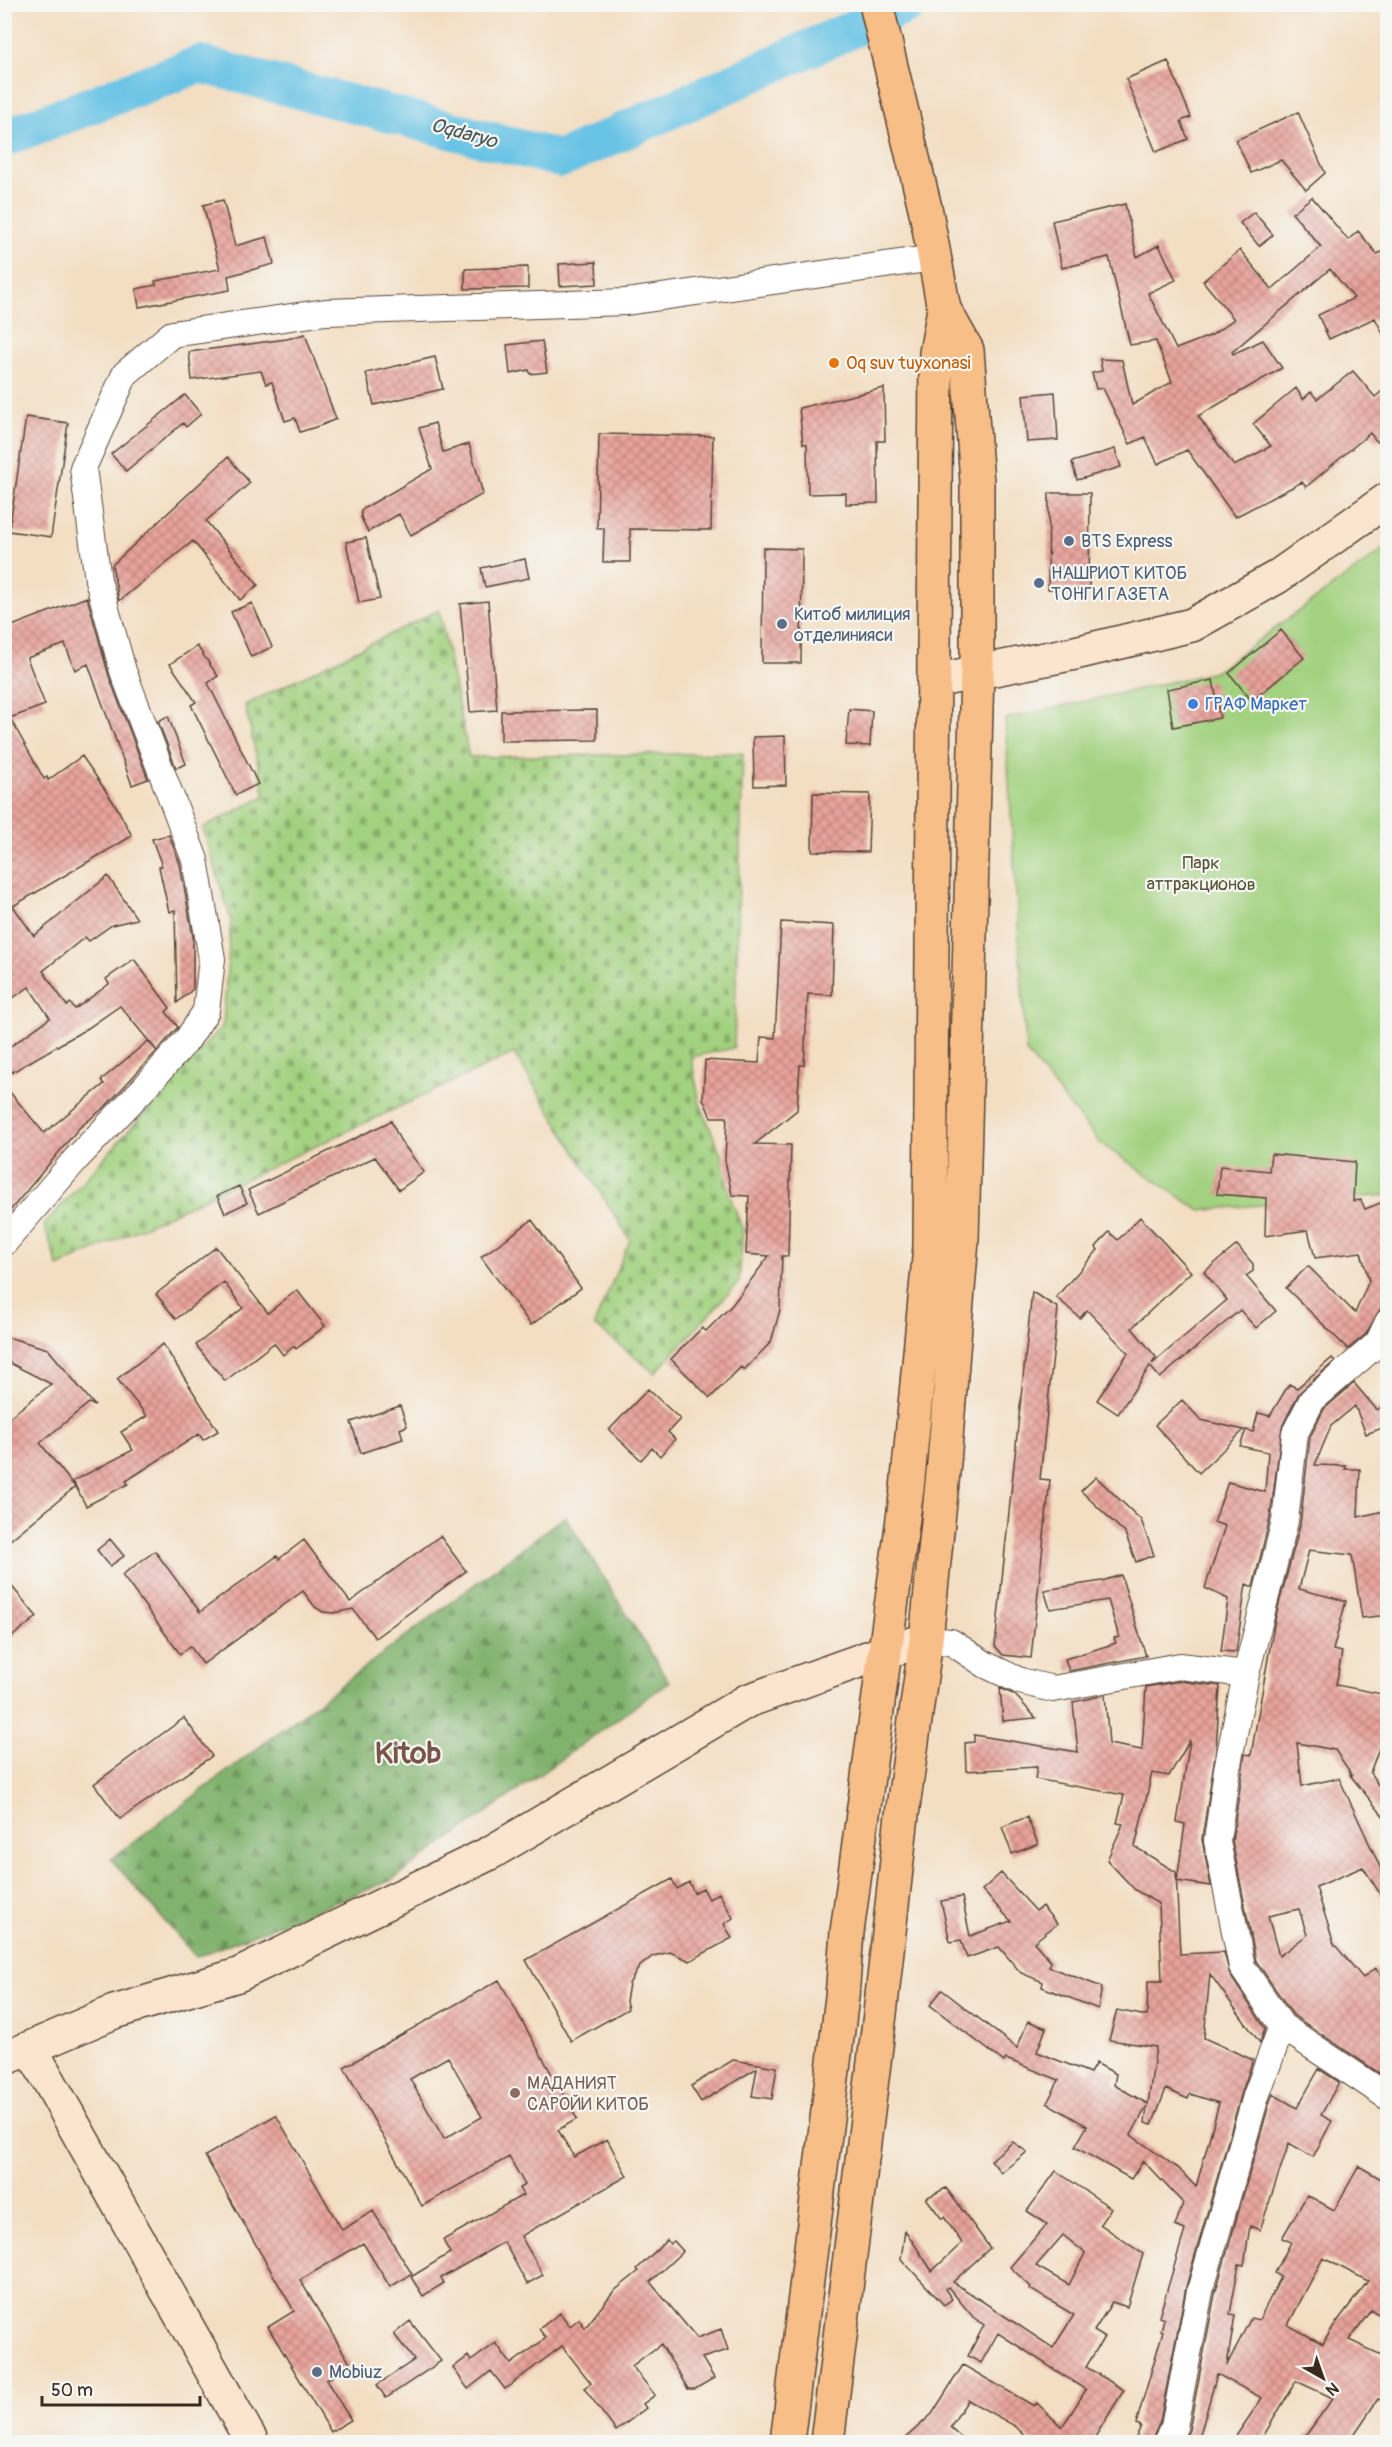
<svg xmlns="http://www.w3.org/2000/svg" width="1392" height="2447" viewBox="0 0 1392 2447" font-family="Pangolin,sans-serif">
  <style>
    .forest { fill: url(#forest-firs); stroke: #5e6e46; stroke-width: 1.5 }
    .cemetery { fill: url(#cemetery-stones); stroke: #6e7e4e; stroke-width: 1.5 }
    .green { fill: #a2d17f; stroke: #6e7e4e; stroke-width: 1.5 }
    .lines { fill: none; stroke-linecap: round; stroke-linejoin: round }
    .river { stroke: #67c3e5; stroke-width: 38 }
    .building { fill: url(#building-cross-hatch); fill-rule: evenodd }
    .street-casing { stroke: #574537; stroke-width: 28 }
    .secondary-casing { stroke: #574537; stroke-width: 36 }
    .primary-casing { stroke: #574537; stroke-width: 36 }
    .street { stroke: #fff; stroke-width: 26 }
    .secondary { stroke: #fce5cf; stroke-width: 33 }
    .primary { stroke: #f7be88; stroke-width: 33 }
    .food-dot { fill: #e8710a; stroke: #f6f6f2; stroke-width: 2 }
    .service-dot { fill: #5c6f8a; stroke: #f6f6f2; stroke-width: 2 }
    .shop-dot { fill: #3f7fe0; stroke: #f6f6f2; stroke-width: 2 }
    .education-dot { fill: #8d6e63; stroke: #f6f6f2; stroke-width: 2 }
    .labels { text-anchor: middle; dominant-baseline: central; stroke-width: 4.5; stroke-linejoin: round; paint-order: stroke }
    .food-label { font-size: 18px; fill: #c56008; stroke: #f6f6f2; text-anchor: start }
    .service-label { font-size: 18px; fill: #4e5e75; stroke: #f6f6f2; text-anchor: start }
    .shop-label { font-size: 18px; fill: #366cbe; stroke: #f6f6f2; text-anchor: start }
    .park-label { font-size: 18px; fill: #555436; stroke: #f6f6f2 }
    .education-label { font-size: 18px; fill: #785e54; stroke: #f6f6f2; text-anchor: start }
    .water-label { font-size: 20px; font-style: italic; fill: #48585a; stroke: #f6f6f2 }
    .town-label { font-size: 30px; font-weight: bold; fill: #78544a; stroke: #f6f6f2 }
  </style>
  <defs>
    <pattern id="forest-firs" width="22" height="20" patternUnits="userSpaceOnUse" patternTransform="scale(1.5)"><rect width="22" height="20" fill="#81b36e"/><path d="M5 1l3.5 6h-7zM16 11l3.5 6h-7z" fill="#6b925a"/></pattern>
    <pattern id="cemetery-stones" width="16" height="16" patternUnits="userSpaceOnUse" patternTransform="scale(1.5)"><rect width="16" height="16" fill="#a2d17f"/><path d="M2 7V4a2 2 0 0 1 4 0v3zM10 15v-3a2 2 0 0 1 4 0v3z" fill="#85aa67"/></pattern>
    <pattern id="building-cross-hatch" width="8" height="8" patternUnits="userSpaceOnUse" patternTransform="scale(1.5)"><rect width="8" height="8" fill="#e8a39b"/><path d="M0 0l8 8M0 8l8-8" fill="none" stroke="#bd857e"/></pattern>
  </defs>
  <rect width="100%" height="100%" fill="#f6f6f2"/>
  <filter id="ink" filterUnits="userSpaceOnUse"><feTurbulence type="fractalNoise" baseFrequency=".0167" numOctaves="2"/><feDisplacementMap in="SourceGraphic" scale="12" xChannelSelector="R" yChannelSelector="G"/><feConvolveMatrix kernelMatrix="1 2 1 2 8 2 1 2 1" color-interpolation-filters="sRGB"/></filter>
  <filter id="wash" filterUnits="userSpaceOnUse"><feTurbulence type="fractalNoise" baseFrequency=".008" numOctaves="4" result="noise"/><feDisplacementMap in="SourceGraphic" scale="24" xChannelSelector="R" yChannelSelector="G"/><feGaussianBlur stdDeviation="1.35" result="paint"/><feColorMatrix in="noise" values="0 0 0 0 0 0 0 0 0 0 0 0 0 0 0 0 0 1.4 0 .05"/><feComposite in="paint" operator="in"/></filter>
  <g filter="url(#wash)">
    <rect width="100%" height="100%" fill="#f3dec2"/>
    <!-- forest -->
    <path class="forest" d="M565,1516l104,166 -277,198 -196,77 -85,-98z"/>
    <!-- cemetery -->
    <path class="cemetery" d="M439,610l30,147 274,-4 -9,295 -43,9 9,47 21,50 8,39 14,38 -4,51 -84,91 -61,-48 36,-85 -116,-187 -456,214 -14,-42 179,-200 8,-105 -28,-92 62,-32 -20,-91z"/>
    <!-- green -->
    <path class="green" d="M1387,547v648l-188,15 -99,-67 -74,-91 -21,-333 210,-47z"/>
    <g class="lines">
      <!-- river -->
      <path class="river" d="M4,138l196,-74 361,95 348,-155"/>
    </g>
    <g id="blocks">
      <!-- building -->
      <path class="building" d="M1168,61l23,56 -10,4 7,18 -32,13 -30,-73z
        M1298,112l27,61 -19,17 -25,-30 -30,13 -15,-33z
        M1312,197l36,43 10,-9 19,23 11,-5v95l-13,-26 -46,21 -11,-24 36,-17 -24,-29 -98,83 1,2 30,-14 19,28 -84,48 36,50 37,-20 -18,-22 43,-36 7,11 8,-7 6,7 36,-28 22,26 13,-11v48l-11,8 -7,-9 -64,54 -4,-5 -67,35 -48,-67 -29,14 -13,-27 -15,7 -27,-56 -7,1 -4,-16 10,-2 -2,-12 22,1 10,45 40,-23 -16,-41 -26,4 -21,-88 -47,11 -10,-47 73,-17 12,53 22,-12 17,35 -28,13 28,56 36,-14 22,-16 -31,-38 37,-31 32,39 49,-42 -29,-34z
        M223,200l12,46 32,-9 7,27 -46,12 2,14 -91,17 -3,-18 20,-4 -1,-4 65,-12 -17,-64z
        M1254,212l19,23 -14,11 -19,-23z
        M596,262l1,22 -37,2 -1,-22z
        M528,267v21l-63,1v-20z
        M305,334l31,85 -14,6 -22,7 -5,-14 -10,3 -13,-39 -6,2 -5,-13 -69,9 -3,-28 98,-13z
        M542,341l5,31 -17,2 -1,-4 -19,4 -3,-29z
        M435,357l8,32 -69,16 -8,-32z
        M884,388l1,53h-8l1,62 -32,1v-11l-38,1 -1,-50h-4l-4,-36z
        M1055,392l3,48 -31,2 -4,-47z
        M185,395l16,19 -15,13 -3,-4 -57,48 -15,-17z
        M26,417l42,6 -17,114 -42,-6z
        M435,423l8,29 26,-8 14,50 -72,41 -12,-21 -31,18 -7,-15v-7l71,-41 -13,-41z
        M599,434l114,2 -2,94 -81,-1v33h-27l1,-34h-7z
        M1115,449l6,18 -44,13 -5,-18z
        M228,457l22,26 -44,38 52,64 -18,15 -47,-59 -74,60 -7,-36z
        M1049,493h41l-1,97 -41,-1z
        M366,538l14,61 -21,4 -13,-61z
        M763,548l39,1 -1,114h-39z
        M525,559l4,19 -44,9 -4,-19z
        M87,597l22,79 39,103 -16,6 -44,-121 -13,6 -10,-26 -38,14 18,47 -35,13 34,61 3,-2 1,3 34,-24 34,50 16,30 -119,70 21,30 74,-60 29,43 -25,6 -23,16 -4,-4 -42,34 24,35 3,-3 5,6 34,-25 -3,-5 28,-20 36,49 -4,4 12,15 -21,24 -37,-45 -32,22 -84,49v-26l46,-33 -21,-31 -25,17v-375z
        M488,601l9,109 -27,2 -10,-108z
        M252,603l20,44 -21,10 -20,-45z
        M1281,630l23,28 -52,43 -23,-28z
        M197,646l21,30 -10,7 50,101 -22,11 -45,-90 5,-3 -26,-38z
        M1213,680l7,38 -47,9 -6,-38z
        M849,709l23,2 -2,35 -24,-1z
        M597,710v30l-96,1v-30z
        M168,716l18,48 -10,4 -18,-47z
        M785,736l1,49 -32,1 -1,-49z
        M813,793l57,1 -2,58 -56,-1z
        M169,835l11,29 13,72v53l-16,14 -2,-93 -6,2 -10,-45 3,-1 -10,-27z
        M781,922l53,3 -2,70 -24,-1 -4,71h-4l-3,45 -42,34 36,1 -3,111h-6l-2,54 -9,32 -27,28 -3,-3 -31,31 -39,-39 31,-31 4,3 26,-26 37,-49 -23,-2 3,-58 -17,-1 -7,-35 2,-43h-16l-8,-18 2,-39 54,3 2,-26 14,1z
        M148,1041l9,10 -52,56 -26,21 -75,90v-133l40,48 60,-49 -3,-4z
        M391,1121l9,19 24,32 -25,18 -24,-33 -116,56 -11,-23z
        M1271,1154l84,8 -2,39 8,-1 4,9 23,-9v96l-22,38 -18,15 -62,-61 22,-22 47,47 14,-32 -8,-29 -46,6 -7,-28 -43,6 1,-38 -49,-4 3,-28 49,5z
        M239,1186l8,17 -22,10 -8,-17z
        M1140,1217l51,55 -59,56 24,29 -4,7 75,-64 -23,-28 33,-27 16,19v7l-7,5 30,35 -20,17 -16,-18 -80,68 -10,-12 -32,48 -21,-14 31,-47 -41,-43 -7,8 -24,-21 42,-47 -2,-3 13,-15 9,8z
        M532,1220l49,68 -50,37 -50,-68z
        M216,1247l52,66 29,-23 28,36 -29,23 -2,-3 -11,9 -9,-12 -49,38 -29,-36 47,-37 -19,-26 -48,37 -20,-25z
        M1032,1292l26,16 -18,171 10,1 -19,178 -28,-3 -8,-9z
        M4,1336l44,13 47,57 -6,-3 -49,40 35,44 -71,58v-123l47,-38 -47,-24z
        M163,1344l55,87 -15,9 -4,-6 -73,47 2,3 -42,22 -13,-25 60,-31 -12,-18 26,-16 -30,-37z
        M1332,1358l3,3 -36,32 -17,34 -12,91 -17,69 -7,-3 -10,68 -15,-1 7,-52 -23,-11 20,-62 -11,-4 14,-40 37,10 3,-40 -28,-6 6,-16 7,2 5,-19 12,3 19,-32 8,4z
        M1354,1383l23,27 11,-8v24l-22,8 -11,-28 -24,20 -16,39 31,1 -1,3h15l-2,48 30,-7v21l-5,1 5,27v56l-26,3 -10,-63 -43,-5 -10,39 47,12 -13,49 9,2 -6,33 52,10v28l-18,50 18,26v23l-38,-47h2l-17,-25 -38,-7 5,43 37,-8 49,106v14l-4,2 -21,-33 -47,20 18,57 29,34 12,-10 13,15v96l-95,-64 -37,-54 -24,-120 13,-87 6,1 24,-136 25,-94 10,-88 14,-28zM1299,1909l8,26 -28,21 -11,-40z
        M648,1389l32,30 -12,13 7,7 -15,17 -8,-8 -11,12 -32,-30z
        M1182,1400l19,20 43,10 -45,43 -44,-48z
        M400,1406l7,20 -7,3 3,10 -42,14 -10,-31z
        M1096,1477l45,43 13,35 -18,7 -11,-29 -44,-42z
        M440,1536l26,35 -91,67 -22,-29 -20,4 -10,-1 -8,-5 -12,-16 -100,73 -13,-18 -10,8 -58,-79 33,-24 45,61 77,-56 2,3 25,-19 46,62z
        M110,1539l14,17 -14,10 -13,-16z
        M1121,1575l25,81 -77,15 -4,-12 51,-16 -2,-5 5,-1 -11,-37 -58,9 -6,-19 58,-9z
        M4,1577l33,40 -33,26z
        M1180,1681l40,5 -4,64 -14,89 9,47 -34,-5 8,-57 -8,-2 13,-82 -21,36 -17,-3 -17,74 41,25 4,82 44,-2 6,23 35,53 -5,15 -50,-69 -6,64 49,22 -11,32 -56,195 -26,135 -9,20h-17l7,-16 -5,-2 27,-93 -2,-1 3,-11 -5,-2 26,-87 -10,-4 8,-23 -40,-42 -12,18 -56,-32 12,-21 -40,-23 12,-23 -53,-21 -2,3 -74,-57 12,-15 75,58 11,-27 18,7 -9,24 53,21 6,-10 20,11 -2,11 34,19 8,-57 -47,-7 8,-30 30,6 1,-35h14l-3,-77 -24,-14 -28,-30 16,-36 -6,-1 7,-28 -89,-16 2,-12 -71,4 -1,-28 9,-1v-7l104,17 -5,-50 32,-7 4,49 33,6 4,-63zM1166,2089l22,10 2,-5 29,9 -23,84 -17,-18 -48,-34 16,-29 -2,17 7,2z
        M1000,1688l15,7 21,23 -33,3z
        M184,1718l28,38 -92,63 -26,-35z
        M1027,1817l11,27 -26,10 -10,-27z
        M1001,1873l35,38 6,-5 15,18 -23,18 17,20 -2,5 53,20 -4,22 -56,-22 1,-5 -22,-9 -22,-26 -32,11 -6,-18 -11,2 -9,-41 21,-4 8,39 41,-15 -29,-31z
        M672,1879l5,10 12,-7 5,11 9,-5 6,11 10,-6 14,25 -9,6 8,14 -42,23 -20,-9 -17,4 -14,11 -10,17 -3,17 2,8 -57,32 -45,-81z
        M499,1980l78,139 -19,11 16,27 33,-18 20,37 -106,60 22,39 -16,9 -23,-42 -63,36 3,5 -21,13 -12,-19 39,-24 -7,-13 80,-45 -4,-7 6,-3 -16,-28 -87,49 -78,-139zM448,2057l34,60 -38,22 -34,-60z
        M733,2060l44,7 -5,32 -20,-3 5,-28 -56,34 -10,-16z
        M1319,2069l20,13 -18,33 11,6 -19,36 -24,-14 -29,87 -10,-4 -6,39 -5,-1 -9,50 5,1 -8,50 24,-47 8,2 22,-43 -6,-4 16,-31 -9,-4 25,-43 27,15 25,-44 29,17v136l-17,-9 -22,30 39,18v33l-5,10 -5,-2 -29,43 -13,-6 -4,6h-31l32,-44 -37,-17 -36,61h-28l30,-44 -45,-24 -19,68h-15l6,-12 26,-136 55,-193 3,-7 24,14zM1323,2258l45,23 -35,46 -10,17 -35,-19z
        M276,2115l66,115 31,-19 39,63 -22,13 -27,-44 -63,37 51,85 -25,15 25,40 -20,12 -63,-105 26,-16 -89,-155z
        M1013,2142l14,10 -26,21 -10,-13z
        M1056,2171l55,37 -11,16 43,30 -16,53 -15,-5 -18,29 10,6 -18,30 38,23 -32,52h-60l-17,-16 -47,-26 -18,27 17,15h-66l31,-28 31,-49 71,41 3,-3 25,24 24,-37 -88,-57 -17,30 -13,-7 16,-31 -11,-8 -25,-30 -3,2 7,10 -8,6 -43,-46 4,-29 27,41 30,-28 -18,-26 -2,2 -16,-21 20,-10 44,60 -37,34 100,66 21,-33 -44,-26 1,-2 -21,-20 37,-43 -20,-13zM1063,2235l22,18 -16,32 -33,-19z
        M667,2240l3,4 4,-3 9,10 -33,31 47,56 24,-9 7,21 -26,8 12,20 -19,11h-7l-27,-45 -29,22 23,29 -12,9 3,4 -30,23 -32,-43 7,-5 -29,-37 -57,43 -14,-18 -23,18 -15,-21 15,-12 3,5 25,-18 15,21 35,-26 -7,-9 21,-16 10,13 9,-7 6,9 28,-36 26,-21 -2,-2z
        M410,2321l31,40 -55,37 -9,-13 37,-25 -20,-26z"/>
    </g>
  </g>
  <g filter="url(#ink)">
    <use href="#blocks" fill-opacity="0" stroke="#574537" stroke-width="1.5"/>
    <g class="lines">
      <!-- street casing -->
      <g class="street-casing">
        <path id="street" d="M4,1243l72,-84 70,-73 41,-46 19,-29 6,-52 -17,-99 -72,-189 -25,-91 -15,-112 42,-94 47,-40 154,-22 300,-10 308,-44
          M1388,1322l-10,21 -66,57 -17,33 -10,88 -39,153 -19,95 -10,72 25,126 40,59 106,71
          M926,1640l25,2 35,23 34,16 33,8 127,-23 66,8
          M1166,2442l8,-15 26,-136 56,-195 26,-70"/>
      </g>
      <!-- secondary casing -->
      <g class="secondary-casing">
        <path id="secondary" d="M934,681l141,-28 117,-28 85,-48 111,-78
          M31,2049l221,393
          M4,2059l110,-47 124,-37 252,-122 257,-152 137,-49 42,-12"/>
      </g>
      <!-- primary casing -->
      <g class="primary-casing">
        <path id="primary" d="M787,2442l55,-445 5,-65 60,-443 23,-242 6,-894 8,-44
          M827,2442l53,-428 22,-199 24,-175 18,-177 18,-223 15,-568v-190l-10,-132 -23,-41 -18,-97 -50,-208"/>
      </g>
      <!-- street -->
      <use href="#street" class="street"/>
      <!-- secondary -->
      <use href="#secondary" class="secondary"/>
      <!-- primary -->
      <use href="#primary" class="primary"/>
    </g>
  </g>
  <!-- markers -->
  <circle class="food-dot" cx="834" cy="363" r="6"/>
  <g class="service-dot">
    <circle cx="1069" cy="541" r="6"/>
    <circle cx="1039" cy="583" r="6"/>
    <circle cx="782" cy="624" r="6"/>
    <circle cx="317" cy="2372" r="6"/>
  </g>
  <circle class="shop-dot" cx="1193" cy="704" r="6"/>
  <circle class="education-dot" cx="515" cy="2093" r="6"/>
  <g class="labels">
    <!-- food labels -->
    <g class="food-label">
      <text x="846" y="363">Oq suv tuyxonasi</text>
    </g>
    <!-- service labels -->
    <g class="service-label">
      <text x="1081" y="541">BTS Express</text>
      <text x="1051" y="573">НАШРИОТ КИТОБ<tspan x="1051" dy="21">ТОНГИ ГАЗЕТА</tspan></text>
      <text x="794" y="614">Китоб милиция<tspan x="794" dy="21">отделинияси</tspan></text>
      <text x="329" y="2372">Mobiuz</text>
    </g>
    <!-- shop labels -->
    <g class="shop-label">
      <text x="1205" y="704">ГРАФ Маркет</text>
    </g>
    <!-- park labels -->
    <g class="park-label">
      <text x="1201" y="863">Парк<tspan x="1201" dy="21">аттракционов</tspan></text>
    </g>
    <!-- education labels -->
    <g class="education-label">
      <text x="527" y="2083">МАДАНИЯТ<tspan x="527" dy="21">САРОЙИ КИТОБ</tspan></text>
    </g>
    <!-- water labels -->
    <g class="water-label">
      <text transform="translate(464 133) rotate(15)">Oqdaryo</text>
    </g>
    <!-- town labels -->
    <g class="town-label">
      <text x="408" y="1753">Kitob</text>
    </g>
  </g>
  <!-- margin -->
  <rect width="1392" height="2447" fill="none" stroke="#f6f6f2" stroke-width="24"/>
  <!-- north arrow -->
  <g transform="translate(1323 2378) rotate(140)" stroke="#f6f6f2" stroke-width="4.5" paint-order="stroke">
  <path d="M0-4.5L10 22L0 15L-10 22Z" fill="#3b2a1e"/>
  <text y="-9" font-size="16" font-weight="bold" text-anchor="middle" fill="#3b2a1e">N</text>
  </g>
  <!-- scale -->
  <path d="M42 2396v9h158v-9" fill="none" stroke="#3b2a1e" stroke-width="3"/>
  <text x="51" y="2396" font-size="18" fill="#3b2a1e" stroke="#f6f6f2" stroke-width="4.5" paint-order="stroke">50 m</text>
</svg>
